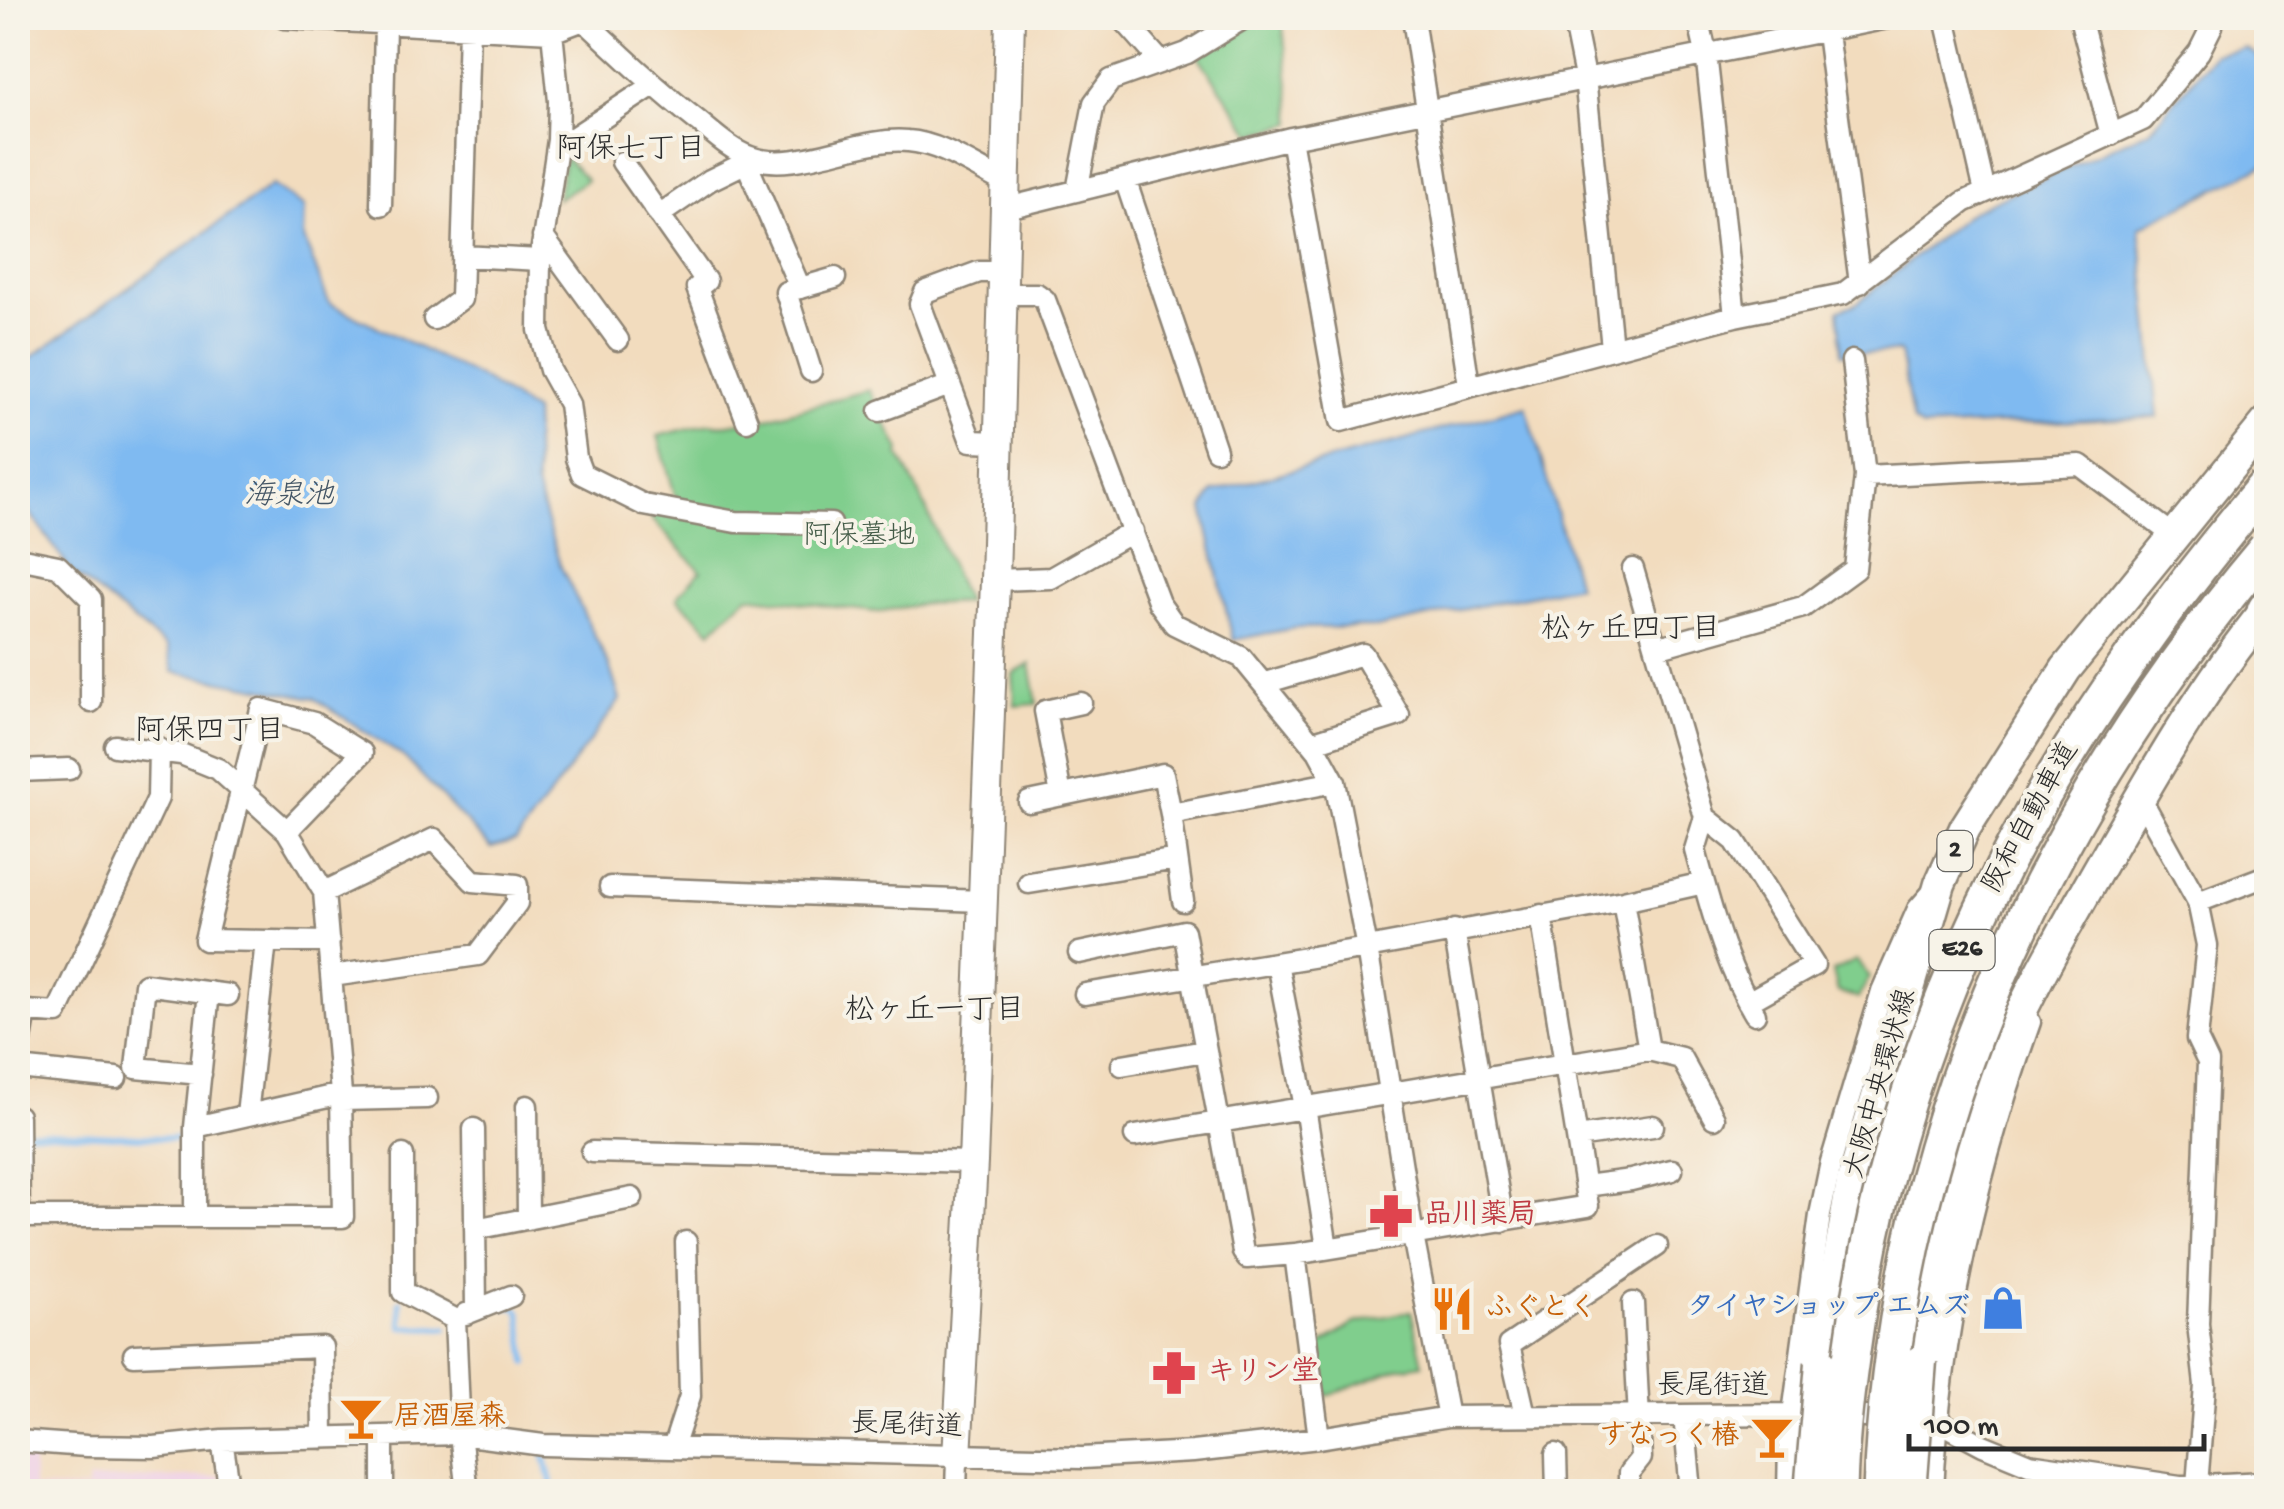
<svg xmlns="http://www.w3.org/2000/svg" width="2284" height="1509" viewBox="0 0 2284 1509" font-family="'Gochi Hand','Klee One',sans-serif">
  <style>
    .built { fill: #efd0e5 }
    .green { fill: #80ce8d; stroke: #567c5c; stroke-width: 2.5 }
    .water { fill: #7fbaf1; stroke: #55728e; stroke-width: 2.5 }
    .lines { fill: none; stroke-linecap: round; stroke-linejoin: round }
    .stream { stroke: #7fbaf1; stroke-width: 6 }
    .street-casing { stroke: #8e8474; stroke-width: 25 }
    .secondary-casing { stroke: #8e8474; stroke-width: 32 }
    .primary-casing { stroke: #8e8474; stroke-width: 35 }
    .highway-casing { stroke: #8e8474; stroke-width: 40 }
    .street { stroke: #fff; stroke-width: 20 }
    .secondary { stroke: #fff; stroke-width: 28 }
    .primary { stroke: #fff; stroke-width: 30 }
    .highway { stroke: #fff; stroke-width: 35 }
    .primary-bridge-casing { stroke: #8e8474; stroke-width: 35; stroke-linecap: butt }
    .highway-bridge-casing { stroke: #8e8474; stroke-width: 40; stroke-linecap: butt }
    .primary-bridge { stroke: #fff; stroke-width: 30 }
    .highway-bridge { stroke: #fff; stroke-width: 35 }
    .labels { text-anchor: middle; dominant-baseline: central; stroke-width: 8; stroke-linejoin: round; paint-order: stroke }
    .shield { fill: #f7f3e8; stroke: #686764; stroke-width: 2.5 }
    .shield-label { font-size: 25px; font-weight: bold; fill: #2b2b2b }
    .park-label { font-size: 28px; fill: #445c48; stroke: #f7f3e8 }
    .street-label { font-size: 28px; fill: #2b2b2b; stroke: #f7f3e8 }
    .health-label { font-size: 28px; font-weight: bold; fill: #be3a42; stroke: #f7f3e8; text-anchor: start }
    .shop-label { font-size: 28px; font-weight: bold; fill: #366cbe; stroke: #f7f3e8; text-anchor: end }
    .food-label { font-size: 28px; font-weight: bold; fill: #c56008; stroke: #f7f3e8; text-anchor: start }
    .neighbourhood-label { font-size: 30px; fill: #2b2b2b; stroke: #f7f3e8 }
    .water-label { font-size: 30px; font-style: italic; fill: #445666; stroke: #f7f3e8 }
  </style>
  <rect width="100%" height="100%" fill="#f7f3e8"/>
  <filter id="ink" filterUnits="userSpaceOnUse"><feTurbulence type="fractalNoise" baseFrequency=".01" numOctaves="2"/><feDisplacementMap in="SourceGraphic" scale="20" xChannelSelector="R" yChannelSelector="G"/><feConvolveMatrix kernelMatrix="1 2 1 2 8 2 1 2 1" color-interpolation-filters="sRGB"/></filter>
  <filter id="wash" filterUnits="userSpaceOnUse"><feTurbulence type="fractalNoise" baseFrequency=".0048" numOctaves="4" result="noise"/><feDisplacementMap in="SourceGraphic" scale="40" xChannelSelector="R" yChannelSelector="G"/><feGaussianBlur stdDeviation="2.25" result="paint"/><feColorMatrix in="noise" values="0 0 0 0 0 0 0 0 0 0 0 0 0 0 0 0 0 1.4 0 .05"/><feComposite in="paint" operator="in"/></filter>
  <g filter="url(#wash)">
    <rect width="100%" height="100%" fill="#f2dcbe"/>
    <!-- built -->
    <path class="built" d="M18,1456l15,1v31l54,1 1,-9 132,-4 3,15h-205z"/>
    <!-- green -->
    <path class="green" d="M1263,18h19l11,105 -41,11 -54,-78z
      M565,157l22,23 -30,19z
      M869,390l31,60 -1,5 23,44 44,103 -42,2 -48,8 -128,-16 -37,35 -33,-32v-4l23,-24 -48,-51 -2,-7 26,-11 -19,-66 52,-13c13,5 29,-3 43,-1z
      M1030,664l7,40 -22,2 -2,-32z
      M1856,960l14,17 -12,21 -20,-6 -5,-20z
      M1411,1311l12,53 -24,4 -73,28 -7,-50 36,-23z"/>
    <!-- water -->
    <path class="water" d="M2245,48l14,9 7,22v85l-126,63 18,190 -236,11 -9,-6 -13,-70 -58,2 -3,-44 17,-6 116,-93 178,-81 64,-76z
      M272,185l32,22 -1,29 26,67 154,76 51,33 2,74 24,79 49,100 11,35 -104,141 -25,7 -87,-91 -90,-59 -141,-26 -6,-25 -96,-76 -53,-75v-152l11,15z
      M1526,406l51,179 -196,42 -86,1 -62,12 -30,-132 10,-16z"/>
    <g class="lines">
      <!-- stream -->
      <path class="stream" d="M29,1132l157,7
        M400,1302l2,25 44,1
        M505,1307h10l5,5 7,51
        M544,1453l9,37 -3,2"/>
    </g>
  </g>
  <g filter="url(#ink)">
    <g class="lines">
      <!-- street casing -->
      <g class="street-casing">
        <path id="street" d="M284,18l268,14 37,-14
          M1122,18l39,44
          M1413,18l56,367
          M1573,18l12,59 27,271
          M1698,18l8,35 29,263
          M1825,18l35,265
          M1945,18l40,174
          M2080,18l31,117
          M18,21l3,-3
          M585,21c37,35 74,70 114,101 16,13 32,28 51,35 46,17 109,-21 158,-16 33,2 69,28 98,42
          M552,32l7,69 -1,39 -18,120 -1,70 11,40 19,34 7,54 6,16 62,31 92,17 95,2
          M1291,138l50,283 394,-105 108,-22 121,-92 179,-82 56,-68 13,-26 -2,-8
          M558,140l16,-3 78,-51
          M622,162l84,119 -9,7 50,133
          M746,162l54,126
          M1125,179l91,271
          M1077,191l17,-88 17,-23 76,-27 57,-35
          M381,205l4,-181
          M1007,208l284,-70 597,-120
          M659,215l51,-35 43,-21
          M543,237l75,103
          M462,256l78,4
          M1004,294h33l8,6 114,303 15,21 67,33 77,94 17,31 32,166 46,288 35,181
          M434,319l27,-20 8,-271
          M811,371l-25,-79 49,-14
          M880,411l70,-26
          M999,442l-28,-1 -51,-137 5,-12 54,-20h26
          M1865,476l215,-11 93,70
          M18,558l40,8 33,33v103
          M995,580l56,-2 82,-47
          M1656,648l147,-41 52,-38 10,-93 -13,-115
          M1265,683l98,-29 36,61 -88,28
          M18,771l51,-2
          M1061,795l-16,-84 36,-8
          M2140,797l58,105 9,43 -10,94 11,23 -10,262 7,61 -8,100
          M1029,802l134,-28 8,40 164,-32
          M1171,814l12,87
          M1705,817l30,24 79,124 -66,37
          M287,831l75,-78 -48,-30 -53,-14 -56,231 124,2
          M1029,883l148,-24
          M1704,883c13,46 26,90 51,131
          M610,887l372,14
          M324,892l110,-53 39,42 44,4v18l-39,52 -146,21
          M2198,902l68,-26
          M1454,930l49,291
          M1079,953l105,-22 59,321 4,6 48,-4
          M1277,963l28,144 22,141
          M1085,994l282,-46 256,-47 81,-18 -9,-33 10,-33 -72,-248
          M1649,1050l32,8 33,60
          M18,1057l8,-46 31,2 101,-215 1,-49
          M1122,1065l83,-14
          M18,1068l98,10
          M201,1074l-65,-6 9,-84 83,11
          M342,1100l85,-2
          M527,1106l1,113
          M247,1115l19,-174
          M18,1116l1,101
          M195,1127l146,-33
          M474,1129l2,181
          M1135,1136l514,-86 -26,-149
          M1577,1137l76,-11
          M592,1152l381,10
          M403,1155v137l52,27 5,115 7,58
          M1585,1186l46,-6 41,-10
          M18,1217h325l-2,-123 -17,-202 -37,-61 -69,-62 -37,-15 -66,-8
          M195,1217v-90l14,-135
          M475,1229l157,-31
          M466,1314l45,-18
          M134,1355l188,-8 1,91
          M1525,1415l-16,-70 148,-99
          M1684,1415l7,77
          M1319,1438l-24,-184 293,-48 -47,-291
          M222,1440l8,52
          M18,1441l68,5 68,1 68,-7 238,-6 83,11 539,13 111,-6 126,-14 129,-21 346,-3 142,6 47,25 46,19 55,8 96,14 86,-4
          M674,1445l16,-49 -4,-154
          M1556,1454l1,38
          M383,1492v-55
          M956,1492l1,-35
          M1629,1492v-19l12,-15 -8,-155
          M1788,1492l1,-49 31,-228 11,-53 51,-171 36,-82 14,-16
          M1933,1492c7,-162 43,-318 97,-470"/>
      </g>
      <!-- secondary casing -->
      <g class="secondary-casing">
        <path id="secondary" d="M957,1457l16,-295 22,-582 15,-562"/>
      </g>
      <!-- primary casing -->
      <g class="primary-casing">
        <path id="primary" d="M1921,1361c14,-74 25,-151 48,-223 33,-101 87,-195 140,-287 48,-83 96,-167 157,-241
          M1821,1363l31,-181 88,-298 25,-56 101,-159 200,-246"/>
      </g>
      <!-- highway casing -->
      <g class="highway-casing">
        <path id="highway" d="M2265,611l1,-2"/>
      </g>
      <!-- street -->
      <use href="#street" class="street"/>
      <!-- secondary -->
      <use href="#secondary" class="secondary"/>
      <!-- primary -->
      <use href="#primary" class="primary"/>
      <!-- highway -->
      <use href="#highway" class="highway"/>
      <!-- primary-bridge casing -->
      <g class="primary-bridge-casing">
        <path id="primary-bridge" d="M1810,1492l11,-129
          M1911,1492l10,-131"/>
      </g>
      <!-- highway-bridge casing -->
      <g class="highway-bridge-casing">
        <path id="highway-bridge" d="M1839,1492c1,-61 10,-122 19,-182 52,-324 198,-578 408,-825
          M1881,1492c13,-355 158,-674 385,-943"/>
      </g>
      <!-- primary-bridge -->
      <use href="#primary-bridge" class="primary-bridge"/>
      <!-- highway-bridge -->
      <use href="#highway-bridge" class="highway-bridge"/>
    </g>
  </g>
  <!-- icons -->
  <defs>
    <g id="pharmacy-bare" transform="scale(3.45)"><path d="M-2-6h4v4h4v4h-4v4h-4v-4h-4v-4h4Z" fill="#e0444e" stroke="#f7f3e8" stroke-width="2.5" paint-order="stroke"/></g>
    <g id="shop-bare" transform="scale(3.45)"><path d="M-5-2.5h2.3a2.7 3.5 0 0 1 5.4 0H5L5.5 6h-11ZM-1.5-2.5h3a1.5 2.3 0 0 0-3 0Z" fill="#3f7fe0" stroke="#f7f3e8" stroke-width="2.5" paint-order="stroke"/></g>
    <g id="restaurant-bare" transform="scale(3.45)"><path d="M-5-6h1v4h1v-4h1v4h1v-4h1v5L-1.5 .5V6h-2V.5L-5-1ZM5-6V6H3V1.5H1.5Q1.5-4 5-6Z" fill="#e8710a" stroke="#f7f3e8" stroke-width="2.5" paint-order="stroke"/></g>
    <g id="bar-bare" transform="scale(3.45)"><path d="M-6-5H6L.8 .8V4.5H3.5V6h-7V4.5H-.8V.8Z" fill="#e8710a" stroke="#f7f3e8" stroke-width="2.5" paint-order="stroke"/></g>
  </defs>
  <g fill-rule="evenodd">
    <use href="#pharmacy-bare" x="1391" y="1216"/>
    <use href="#shop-bare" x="2003" y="1308"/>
    <use href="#restaurant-bare" x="1452" y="1309"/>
    <use href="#pharmacy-bare" x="1174" y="1373"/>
    <use href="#bar-bare" x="361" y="1418"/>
    <use href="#bar-bare" x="1772" y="1437"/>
  </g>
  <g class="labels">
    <!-- shield labels -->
    <g class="shield">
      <rect x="1937.5" y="831" width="35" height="40" rx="8"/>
      <rect x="1929.5" y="930" width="65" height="40" rx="8"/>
    </g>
    <g class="shield-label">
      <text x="1955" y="851">2</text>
      <text x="1962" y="950">E26</text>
    </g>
    <!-- park labels -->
    <g class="park-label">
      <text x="859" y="537">阿保墓地</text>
    </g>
    <!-- street labels -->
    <g class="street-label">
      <text transform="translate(2032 818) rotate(-61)">阪和自動車道</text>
      <text transform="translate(1882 1084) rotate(-74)">大阪中央環状線</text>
      <text x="1713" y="1387">長尾街道</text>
      <text transform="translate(907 1427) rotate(2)">長尾街道</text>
    </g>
    <!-- health labels -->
    <g class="health-label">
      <text x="1424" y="1216">品川薬局</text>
      <text x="1207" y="1373">キリン堂</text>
    </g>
    <!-- shop labels -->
    <g class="shop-label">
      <text x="1970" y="1308">タイヤショップ エムズ</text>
    </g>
    <!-- food labels -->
    <g class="food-label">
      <text x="1485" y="1309">ふぐとく</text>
      <text x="394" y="1418">居酒屋森</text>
      <text x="1739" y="1437" text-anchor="end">すなっく椿</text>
    </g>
    <!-- neighbourhood labels -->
    <g class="neighbourhood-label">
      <text x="631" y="151">阿保七丁目</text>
      <text x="1631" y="631">松ヶ丘四丁目</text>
      <text x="210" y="733">阿保四丁目</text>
      <text x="935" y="1012">松ヶ丘一丁目</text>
    </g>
    <!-- water labels -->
    <g class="water-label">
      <text x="289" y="497">海泉池</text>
    </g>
  </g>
  <!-- margin -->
  <rect width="2284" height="1509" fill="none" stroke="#f7f3e8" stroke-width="60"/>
  <!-- scale -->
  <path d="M1909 1434v15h295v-15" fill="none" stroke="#2b2b2b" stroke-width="5"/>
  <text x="1924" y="1434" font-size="30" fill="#2b2b2b" stroke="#f7f3e8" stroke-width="8" paint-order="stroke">100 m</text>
</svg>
